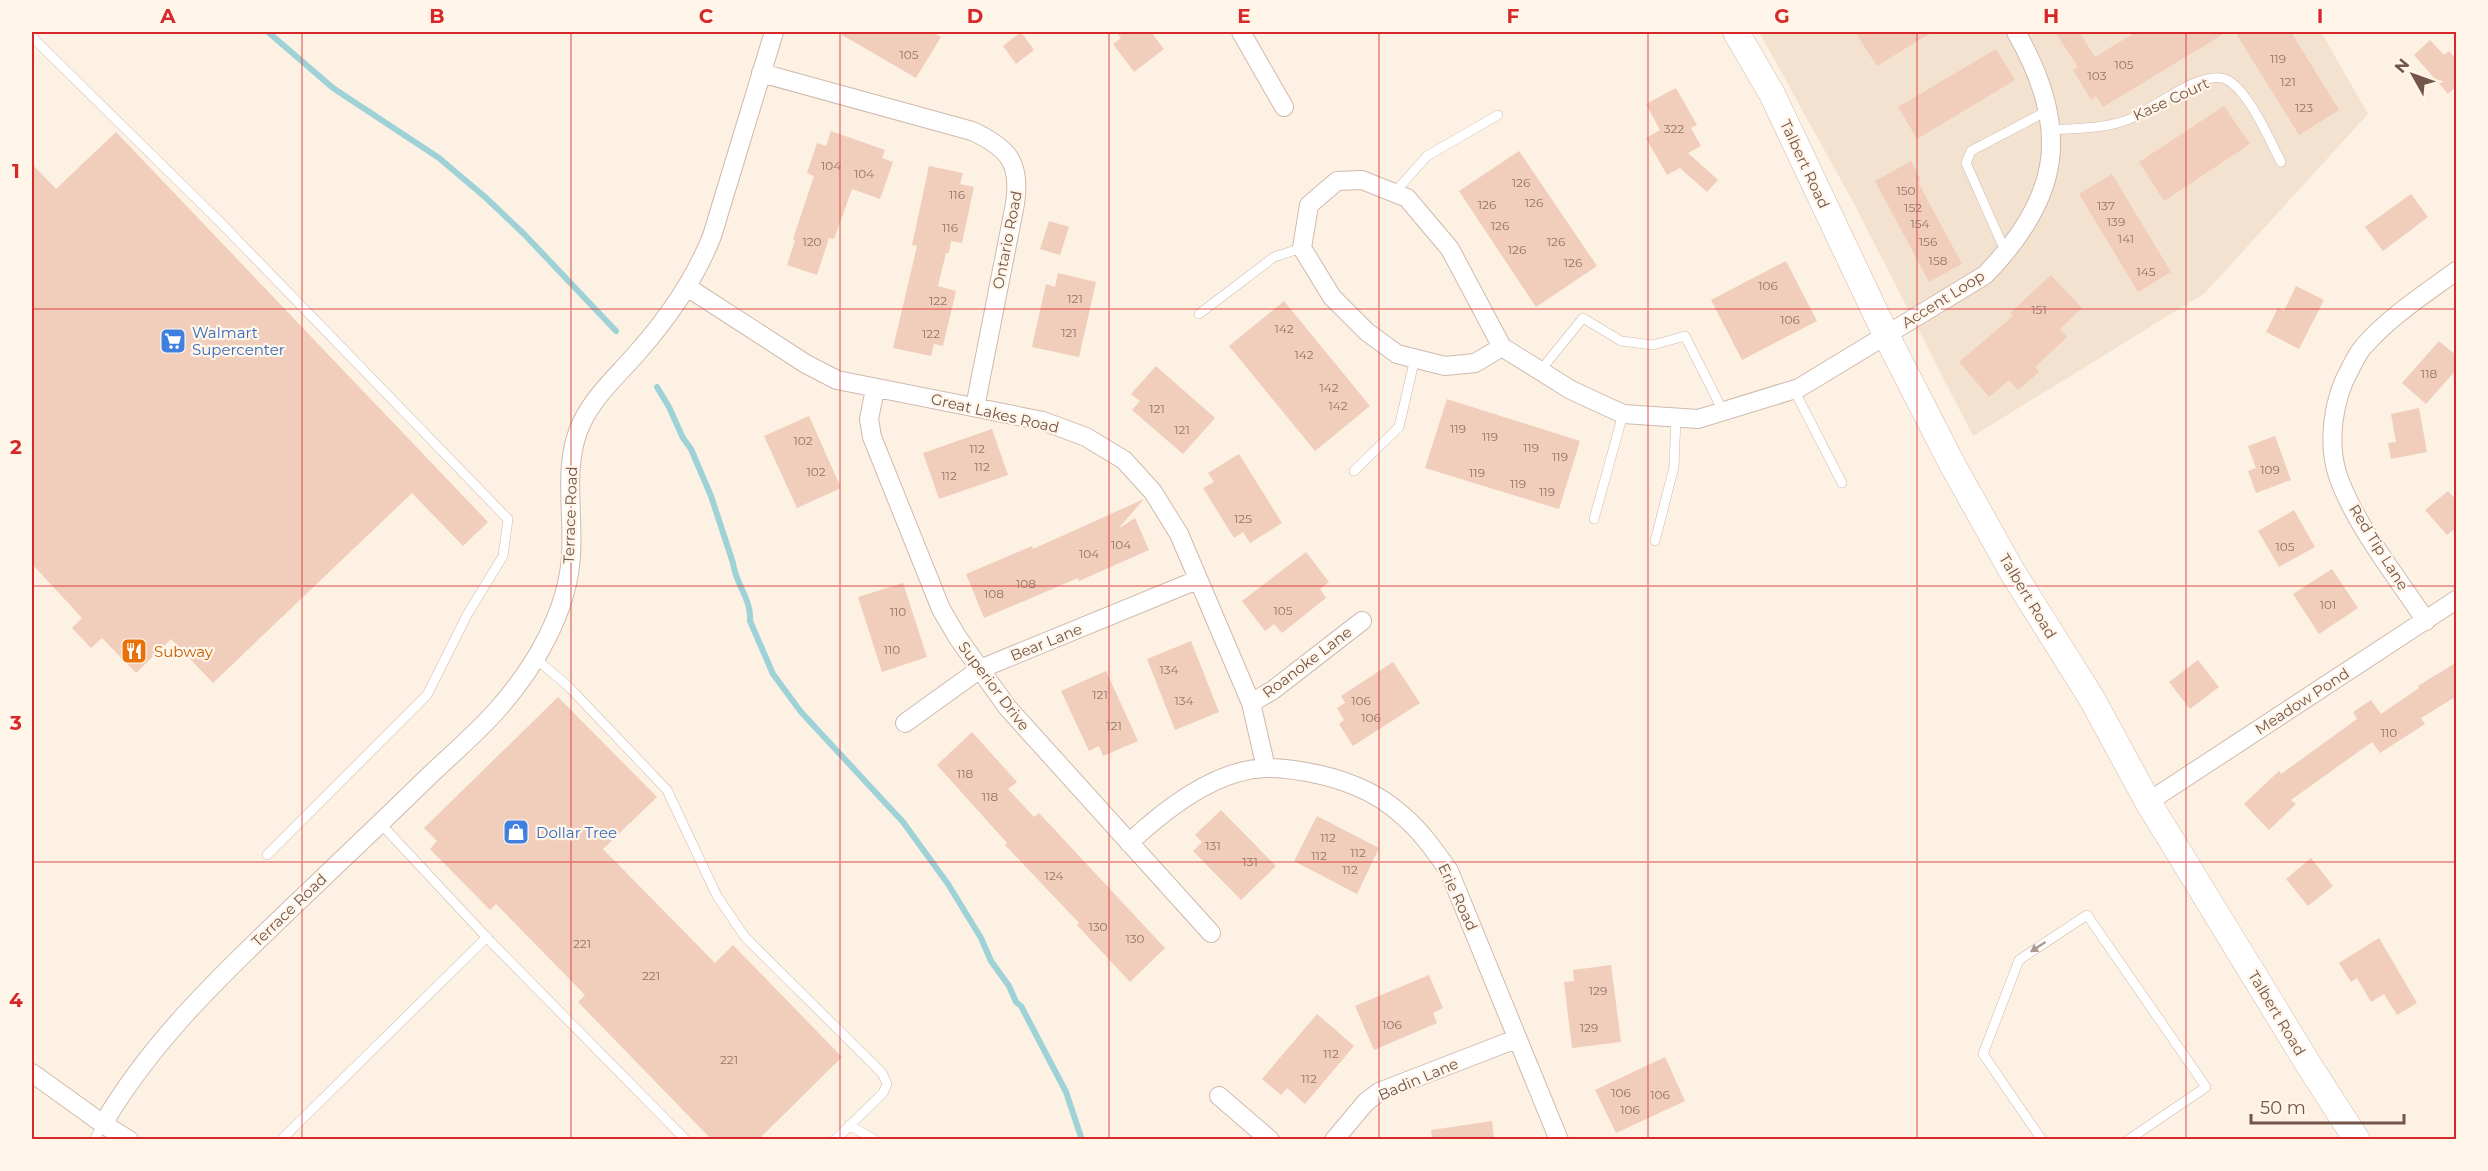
<svg xmlns="http://www.w3.org/2000/svg" width="2488" height="1171" viewBox="0 0 2488 1171" font-family="Montserrat,sans-serif">
  <style>
    .residential { fill: #f4e2d1 }
    .lines { fill: none; stroke-linecap: round; stroke-linejoin: round }
    .stream { stroke: #9ed2d7; stroke-width: 6 }
    .building { fill: #f1cdbb }
    .lane-casing { stroke: #cfbaad; stroke-width: 10 }
    .street-casing { stroke: #cfbaad; stroke-width: 20 }
    .secondary-casing { stroke: #d2b9aa; stroke-width: 27 }
    .lane { stroke: #fff; stroke-width: 9 }
    .street { stroke: #fff; stroke-width: 18 }
    .secondary { stroke: #fff; stroke-width: 26 }
    .oneway { fill: #ac9a92 }
    .grid { fill: none; stroke: #d62828; stroke-width: 1.5; stroke-opacity: 0.55 }
    .labels { text-anchor: middle; dominant-baseline: central; stroke-width: 4.5; stroke-linejoin: round; paint-order: stroke }
    .number-label { font-size: 12px; fill: #937466 }
    .street-label { font-size: 15px; fill: #745649; stroke: #fff5e9 }
    .shop-label { font-size: 15px; fill: #366cbe; stroke: #fff5e9; text-anchor: start }
    .food-label { font-size: 15px; fill: #c56008; stroke: #fff5e9; text-anchor: start }
    .neatline { fill: none; stroke: #d62828; stroke-width: 2 }
    .grid-label { font-size: 20px; text-anchor: middle; font-weight: bold; fill: #d62828 }
  </style>
  <rect width="100%" height="100%" fill="#fcf1e3"/>
  <!-- residential -->
  <path class="residential" d="M1759,32h562l47,82 -163,179 -232,143 -121,-236z"/>
  <g class="lines">
    <!-- stream -->
    <path class="stream" d="M268,32l65,56 106,70 46,39 39,37 92,97
      M657,387l12,20 14,31 8,11 20,47 22,67c2,20 19,37 17,58l23,53 28,38 102,110 45,62 33,54 10,23 18,25 7,16 5,4 45,86 16,48"/>
  </g>
  <!-- building -->
  <path class="building" d="M837,32h95l9,5 -25,41z
    M1021,32l13,18 -18,14 -13,-18z
    M1116,32h35l13,17 -30,23 -21,-28 8,-6z
    M1855,32h77l-55,34z
    M2055,32h24l16,25 41,-25h91l-124,75 -7,-11 -5,4 -18,-30 5,-3z
    M2235,32h56l48,78 -40,25z
    M2430,40l14,15 5,-4 8,9v26l-9,8 -34,-39z
    M1996,49l19,31 -98,59 -19,-32z
    M1676,88l21,37 -6,3 10,18 -13,7 30,27 -11,12 -27,-24 -13,7 -21,-37 14,-8 -14,-26z
    M2224,106l26,38 -86,57 -25,-39z
    M831,131l54,19 -3,8 11,4 -13,37 -28,-10 -18,50 -5,-1 -12,37 -30,-10 8,-25 -2,-1 21,-63 -7,-3 10,-30 9,3z
    M116,132l372,390 -25,24 -51,-53 -199,190 -42,-44 -35,34 -34,-35 -11,10 -19,-20 10,-10 -50,-54v-400l24,25z
    M1519,151l78,115 -61,41 -77,-116z
    M1911,161l10,19 -3,2 44,82 -33,18 -54,-101z
    M929,166l34,7 -3,11 14,3 -12,56 -11,-2 -2,12h-3l-8,33 18,5 -13,55 -9,-2 -3,12 -38,-8 24,-102 -5,-1z
    M2112,174l59,98 -33,20 -59,-98z
    M2411,194l17,23 -45,34 -18,-24z
    M1049,221l20,6 -9,28 -20,-6z
    M1786,261l31,60 -75,39 -31,-60z
    M1058,273l38,9 -17,75 -47,-10 14,-63 9,3z
    M2051,275l31,33 -22,21 7,8 -32,30 4,5 -21,18 -9,-10 -20,17 -30,-35 54,-46 -3,-3z
    M2296,286l28,14 -25,49 -33,-17 12,-24 6,3z
    M1284,301l86,105 -55,45 -86,-105z
    M2439,341l18,15v13l-31,35 -24,-21z
    M1156,366l59,52 -32,36 -51,-44 8,-9 -9,-7z
    M1447,399l133,42 -21,68 -134,-41z
    M2419,408l8,44 -36,7 -3,-16 8,-1 -5,-28z
    M809,416l32,72 -44,20 -33,-72z
    M992,429l16,46 -69,24 -16,-46z
    M2275,436l16,44 -35,13 -8,-22 8,-3 -8,-22z
    M1239,454l43,69 -32,20 -7,-11 -9,6 -31,-50 11,-6 -6,-9z
    M2448,491l9,10v26l-10,8 -22,-25z
    M1144,499l-26,30 17,-11 14,32 -70,31 -1,-3 -94,40 -18,-44 66,-28 1,3z
    M2294,510l21,37 -36,20 -21,-36z
    M1306,552l23,30 -9,7 6,9 -44,35 -8,-9 -9,7 -23,-30z
    M2332,569l26,39 -39,26 -26,-40z
    M903,583l24,74 -45,15 -24,-75z
    M1191,641l28,71 -44,18 -28,-71z
    M2198,660l21,27 -29,22 -21,-27z
    M1393,662l27,41 -67,43 -14,-22 5,-4 -7,-12 8,-5 -4,-7z
    M2457,662v34l-36,22 4,6 -45,29 -8,-11 -81,58 5,4 -27,26 -25,-26 35,-33 2,3 76,-55 -4,-7 18,-12 10,14 38,-26 -1,-2z
    M1106,671l32,70 -35,15 -4,-10 -10,5 -28,-60z
    M558,697l99,100 -54,52 112,114 18,-18 109,112 -84,83h-46l-134,-138 7,-7 -89,-91 -6,6 -60,-61 7,-8 -13,-13z
    M972,732l45,50 -9,7 26,28 5,-4 126,135 -35,34 -53,-57 2,-2 -74,-78 2,-2 -70,-78z
    M1221,810l55,56 -35,34 -48,-49 9,-9 -7,-7z
    M1317,816l62,32 -22,46 -63,-33z
    M2311,858l22,28 -25,20 -22,-27z
    M2379,938l38,65 -20,12 -13,-21 -13,8 -14,-24 -6,4 -12,-19z
    M1611,965l10,77 -49,6 -8,-66 10,-1 -1,-11z
    M1429,975l14,33 -10,5 4,10 -63,27 -19,-44z
    M1317,1014l37,32 -49,58 -18,-16 -6,7 -19,-16z
    M1665,1057l20,44 -69,32 -21,-43z
    M1492,1121l2,19h-62l-1,-10z"/>
  <g class="lines">
    <!-- lane casing -->
    <g class="lane-casing">
      <path id="lane" d="M32,37l189,186 287,296 -5,37 -36,59 -40,80 -160,160
        M2052,130c27,-2 57,-1 82,-13 21,-10 68,-47 91,-38 22,8 45,62 56,83
        M1395,192l32,-36 71,-41
        M2006,253l-40,-90 5,-12 78,-41
        M1199,314l75,-57 28,-9
        M1540,371l43,-53 38,23 32,4 32,-9 38,75
        M1794,390l48,93
        M1354,471l45,-44 16,-69
        M1594,519l29,-105
        M1655,541l19,-74 2,-50
        M536,659l32,27 99,104 50,106 28,41 137,136 5,11 -4,9 -48,47
        M380,823l111,119 195,198
        M849,1125l26,15
        M94,1140l9,-16
        M281,1140l206,-203
        M2042,1140l-59,-86 36,-94 68,-45 119,172 -78,53"/>
    </g>
    <!-- street casing -->
    <g class="street-casing">
      <path id="street" d="M1241,32l43,75
        M761,73l211,58c37,17 49,32 43,73l-40,203
        M687,287l119,77 31,16 206,41 43,16 38,23 29,32 26,42 72,169 15,65
        M1502,347l-27,16 -30,3 -48,-12 -30,-22 -35,-35 -30,-49 7,-43 28,-24 25,-1 45,18 43,51 52,98 69,43 52,24 75,5 101,-31 186,-113c77,-79 86,-147 31,-243
        M875,389l-6,30 3,18 69,172 17,29 49,69 204,226
        M2426,621c-29,-44 -71,-96 -88,-145 -11,-33 -5,-77 12,-107 4,-7 8,-17 14,-23 26,-30 61,-52 92,-75
        M1251,703l22,-13 89,-69
        M905,723l75,-54 217,-89
        M2148,802l308,-202
        M1129,843c35,-33 87,-74 138,-75 18,0 37,3 54,7 30,7 58,19 81,40 19,16 33,36 47,56l110,269
        M32,1073l71,51 26,16
        M1219,1096l51,44
        M103,1124c47,-80 112,-143 178,-206 50,-48 100,-95 149,-143 23,-22 48,-43 68,-66 37,-42 70,-98 73,-154 3,-44 -9,-92 11,-133 13,-27 36,-47 55,-69 31,-35 58,-74 75,-117l62,-204
        M1334,1140l32,-38 13,-10 137,-53"/>
    </g>
    <!-- secondary casing -->
    <g class="secondary-casing">
      <path id="secondary" d="M1736,32l36,62 114,241 66,129 61,109 79,126 56,103 162,265 47,73"/>
    </g>
    <!-- lane -->
    <use href="#lane" class="lane"/>
    <!-- street -->
    <use href="#street" class="street"/>
    <!-- secondary -->
    <use href="#secondary" class="secondary"/>
  </g>
  <!-- one-way arrows -->
  <defs><path id="oneway-solid" d="M-6-.8H1V-3.2L6.5 0L1 3.2V.8H-6Z" transform="scale(1.5)"/></defs>
  <use class="oneway" href="#oneway-solid" transform="translate(2038 947) rotate(147)"/>
  <!-- grid -->
  <path class="grid" d="M302,32v1108M571,32v1108M840,32v1108M1109,32v1108M1379,32v1108M1648,32v1108M1917,32v1108M2186,32v1108M32,309h2424M32,586h2424M32,862h2424"/>
  <!-- icons -->
  <defs>
    <g id="supermarket-square" transform="scale(1.35)"><rect x="-9" y="-9" width="18" height="18" rx="4" fill="#3f7fe0" stroke="#fff5e9"/><path d="M-6-5.5h2.5l.6 2H6L4.5 2H-2.5L-4.4-4H-6ZM-1.5 3.2a1.3 1.3 0 1 0 .1 0ZM3 3.2a1.3 1.3 0 1 0 .1 0Z" fill="#fff"/></g>
    <g id="restaurant-square" transform="scale(1.35)"><rect x="-9" y="-9" width="18" height="18" rx="4" fill="#e8710a" stroke="#fff5e9"/><path d="M-5-6h1v4h1v-4h1v4h1v-4h1v5L-1.5 .5V6h-2V.5L-5-1ZM5-6V6H3V1.5H1.5Q1.5-4 5-6Z" fill="#fff"/></g>
    <g id="shop-square" transform="scale(1.35)"><rect x="-9" y="-9" width="18" height="18" rx="4" fill="#3f7fe0" stroke="#fff5e9"/><path d="M-5-2.5h2.3a2.7 3.5 0 0 1 5.4 0H5L5.5 6h-11ZM-1.5-2.5h3a1.5 2.3 0 0 0-3 0Z" fill="#fff"/></g>
  </defs>
  <g fill-rule="evenodd">
    <use href="#supermarket-square" x="173" y="341"/>
    <use href="#restaurant-square" x="134" y="651"/>
    <use href="#shop-square" x="516" y="832"/>
  </g>
  <g class="labels">
    <!-- number labels -->
    <g class="number-label">
      <text x="909" y="54">105</text>
      <text x="2278" y="58">119</text>
      <text x="2124" y="64">105</text>
      <text x="2097" y="75">103</text>
      <text x="2288" y="81">121</text>
      <text x="2304" y="107">123</text>
      <text x="1674" y="128">322</text>
      <text x="831" y="165">104</text>
      <text x="864" y="173">104</text>
      <text x="1521" y="182">126</text>
      <text x="1906" y="190">150</text>
      <text x="957" y="194">116</text>
      <text x="1534" y="202">126</text>
      <text x="1487" y="204">126</text>
      <text x="2106" y="205">137</text>
      <text x="1913" y="207">152</text>
      <text x="2116" y="221">139</text>
      <text x="1920" y="223">154</text>
      <text x="1500" y="225">126</text>
      <text x="950" y="227">116</text>
      <text x="2126" y="238">141</text>
      <text x="812" y="241">120</text>
      <text x="1556" y="241">126</text>
      <text x="1928" y="241">156</text>
      <text x="1517" y="249">126</text>
      <text x="1938" y="260">158</text>
      <text x="1573" y="262">126</text>
      <text x="2146" y="271">145</text>
      <text x="1768" y="285">106</text>
      <text x="1075" y="298">121</text>
      <text x="938" y="300">122</text>
      <text x="2039" y="309">151</text>
      <text x="1790" y="319">106</text>
      <text x="1284" y="328">142</text>
      <text x="1069" y="332">121</text>
      <text x="931" y="333">122</text>
      <text x="1304" y="354">142</text>
      <text x="2429" y="373">118</text>
      <text x="1329" y="387">142</text>
      <text x="1338" y="405">142</text>
      <text x="1157" y="408">121</text>
      <text x="1458" y="428">119</text>
      <text x="1182" y="429">121</text>
      <text x="1490" y="436">119</text>
      <text x="803" y="440">102</text>
      <text x="1531" y="447">119</text>
      <text x="977" y="448">112</text>
      <text x="1560" y="456">119</text>
      <text x="982" y="466">112</text>
      <text x="2270" y="469">109</text>
      <text x="816" y="471">102</text>
      <text x="1477" y="472">119</text>
      <text x="949" y="475">112</text>
      <text x="1518" y="483">119</text>
      <text x="1547" y="491">119</text>
      <text x="1243" y="518">125</text>
      <text x="1121" y="544">104</text>
      <text x="2285" y="546">105</text>
      <text x="1089" y="553">104</text>
      <text x="1026" y="583">108</text>
      <text x="994" y="593">108</text>
      <text x="2328" y="604">101</text>
      <text x="1283" y="610">105</text>
      <text x="898" y="611">110</text>
      <text x="892" y="649">110</text>
      <text x="1169" y="669">134</text>
      <text x="1100" y="694">121</text>
      <text x="1184" y="700">134</text>
      <text x="1361" y="700">106</text>
      <text x="1371" y="717">106</text>
      <text x="1114" y="725">121</text>
      <text x="2389" y="732">110</text>
      <text x="965" y="773">118</text>
      <text x="990" y="796">118</text>
      <text x="1328" y="837">112</text>
      <text x="1213" y="845">131</text>
      <text x="1358" y="852">112</text>
      <text x="1319" y="855">112</text>
      <text x="1250" y="861">131</text>
      <text x="1350" y="869">112</text>
      <text x="1054" y="875">124</text>
      <text x="1098" y="926">130</text>
      <text x="1135" y="938">130</text>
      <text x="582" y="943">221</text>
      <text x="651" y="975">221</text>
      <text x="1598" y="990">129</text>
      <text x="1392" y="1024">106</text>
      <text x="1589" y="1027">129</text>
      <text x="1331" y="1053">112</text>
      <text x="729" y="1059">221</text>
      <text x="1309" y="1078">112</text>
      <text x="1621" y="1092">106</text>
      <text x="1660" y="1094">106</text>
      <text x="1630" y="1109">106</text>
    </g>
    <!-- street labels -->
    <g class="street-label">
      <text transform="translate(2171 99) rotate(-25)">Kase Court</text>
      <text transform="translate(1805 164) rotate(65)">Talbert Road</text>
      <text transform="translate(1007 240) rotate(-79)">Ontario Road</text>
      <text transform="translate(1943 299) rotate(-32)">Accent Loop</text>
      <text transform="translate(995 413) rotate(13)">Great Lakes Road</text>
      <text transform="translate(570 515) rotate(-88)">Terrace Road</text>
      <text transform="translate(2379 547) rotate(58)">Red Tip Lane</text>
      <text transform="translate(2028 596) rotate(59)">Talbert Road</text>
      <text transform="translate(1046 642) rotate(-22)">Bear Lane</text>
      <text transform="translate(1307 662) rotate(-37)">Roanoke Lane</text>
      <text transform="translate(994 686) rotate(53)">Superior Drive</text>
      <text transform="translate(2302 701) rotate(-33)">Meadow Pond</text>
      <text transform="translate(1458 897) rotate(65)">Erie Road</text>
      <text transform="translate(289 910) rotate(-44)">Terrace Road</text>
      <text transform="translate(2277 1013) rotate(59)">Talbert Road</text>
      <text transform="translate(1418 1079) rotate(-23)">Badin Lane</text>
    </g>
    <!-- shop labels -->
    <g class="shop-label">
      <text x="192" y="332">Walmart<tspan x="192" dy="17">Supercenter</tspan></text>
      <text x="536" y="832">Dollar Tree</text>
    </g>
    <!-- food labels -->
    <g class="food-label">
      <text x="154" y="651">Subway</text>
    </g>
  </g>
  <!-- border -->
  <rect width="2488" height="1171" fill="none" stroke="#fff5e9" stroke-width="66"/>
  <!-- north arrow -->
  <g transform="translate(2413 75) rotate(310)" stroke="#fff5e9" stroke-width="4.5" paint-order="stroke">
  <path d="M0-4.5L10 22L0 15L-10 22Z" fill="#745649"/>
  <text y="-9" font-size="16" font-weight="bold" text-anchor="middle" fill="#745649">N</text>
  </g>
  <!-- scale -->
  <path d="M2251 1114v9h153v-9" fill="none" stroke="#745649" stroke-width="3"/>
  <text x="2260" y="1114" font-size="18" fill="#745649" stroke="#fff5e9" stroke-width="4.5" paint-order="stroke">50 m</text>
  <rect x="33" y="33" width="2422" height="1105" class="neatline"/>
  <g class="grid-label">
    <text x="168" y="23">A</text>
    <text x="437" y="23">B</text>
    <text x="706" y="23">C</text>
    <text x="975" y="23">D</text>
    <text x="1244" y="23">E</text>
    <text x="1513" y="23">F</text>
    <text x="1782" y="23">G</text>
    <text x="2051" y="23">H</text>
    <text x="2320" y="23">I</text>
    <text x="16" y="178">1</text>
    <text x="16" y="454">2</text>
    <text x="16" y="730">3</text>
    <text x="16" y="1007">4</text>
  </g>
</svg>
